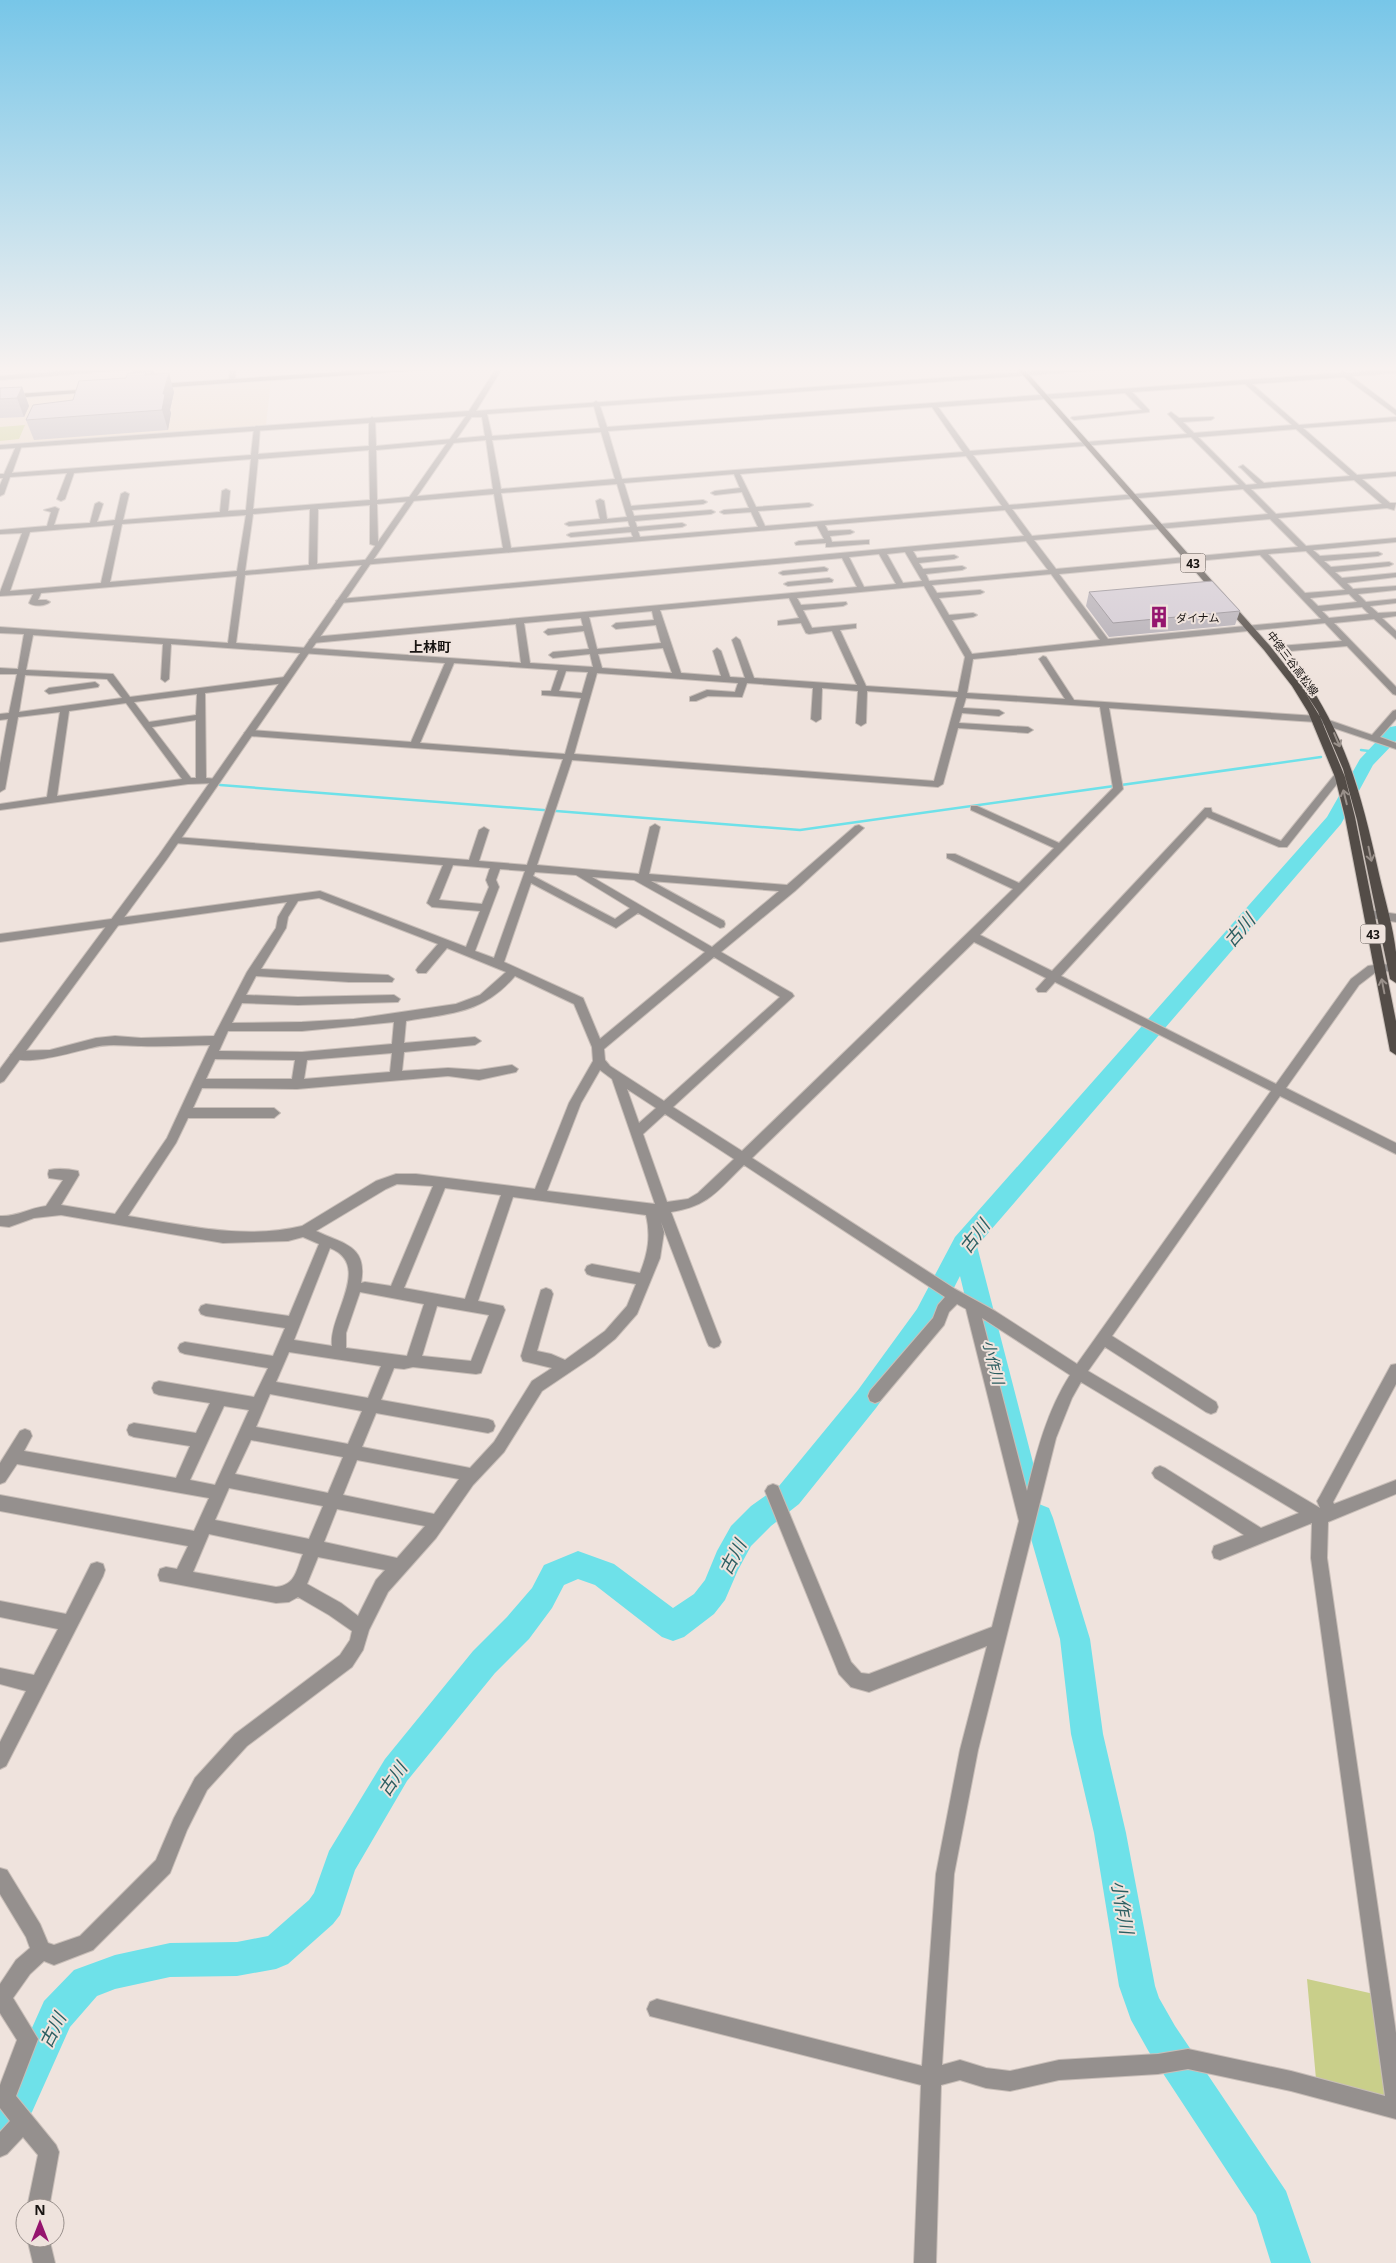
<svg xmlns="http://www.w3.org/2000/svg" width="1396" height="2263" viewBox="0 0 1396 2263" font-family="'Noto Sans','Noto Sans JP',sans-serif">
  <style>
    .education { fill: #ead9c7 }
    .green { fill: #c9cf8a }
    .lines { fill: none; stroke-linecap: round; stroke-linejoin: round }
    .stream { stroke: #6ee1e9; stroke-width: 2.5 }
    .river { fill: #6ee1e9; fill-rule: evenodd }
    .minor-casing { stroke: #c8beb8; stroke-width: 2 }
    .tertiary-casing { stroke: #c8beb8; stroke-width: 2 }
    .secondary-casing { stroke: #c8beb8; stroke-width: 2 }
    .primary-casing { stroke: #c8beb8; stroke-width: 2 }
    .minor { fill: #95908e; fill-rule: evenodd }
    .tertiary { fill: #95908e; fill-rule: evenodd }
    .secondary { fill: #6f6864; fill-rule: evenodd }
    .primary { fill: #534c47; fill-rule: evenodd }
    .wall { fill: #b5afb6 }
    .shaded-wall { fill: #948e94 }
    .building { fill: #d3cbd4; stroke: #948e94 }
    .oneway { stroke: #99908a }
    .labels { text-anchor: middle; dominant-baseline: central; stroke-width: 4; stroke-linejoin: round; paint-order: stroke }
    .far-poi-label { font-size: 11px; fill: #181412; stroke: #efe3dd; text-anchor: start }
    .far-street-label { font-size: 11px; fill: #181412; stroke: #efe3dd }
    .shield { fill: #efe3dd; stroke: #58524f; stroke-width: 1 }
    .shield-label { font-size: 12px; font-weight: bold; fill: #181412 }
    .far-quarter-label { font-size: 14px; font-weight: bold; fill: #181412; stroke: #efe3dd }
    .water-label { font-size: 15px; font-style: italic; fill: #2c5e61; stroke: #efe3dd }
    .near-water-label { font-size: 18px; font-style: italic; fill: #2c5e61; stroke: #efe3dd }
  </style>
  <rect width="100%" height="100%" fill="#efe3dd"/>
  <!-- education -->
  <path class="education" d="M271,380l-5,45 -266,19v-44z"/>
  <!-- green -->
  <path class="green" d="M25,425l-6,14 -19,2v-14z
    M1307,1979l67,15 17,106 -75,-21z"/>
  <g class="lines">
    <!-- stream -->
    <path class="stream" d="M1361,750l16,2
      M220,785l580,45 521,-73"/>
    <!-- river -->
    <path class="river" d="M1396,726v15l-23,24 -32,59 -364,422 60,232 -4,9 -10,4 -10,-4 -4,-9 -49,-202 -25,49 -59,83 -77,96 -28,22 -20,20 -13,24 -13,30 -11,14 -30,23 -11,4 -11,-4 -67,-52 -17,-6 -14,6 -12,23 -23,31 -34,34 -88,108 -52,89 -15,45 -7,9 -45,40 -12,5 -39,7 -67,1 -55,12 -18,7 -27,31 -38,85 -19,21 -13,6v-46l6,-7 38,-85 30,-31 41,-15 55,-12 67,-1 31,-6 41,-36 5,-7 15,-42 56,-92 88,-108 34,-34 25,-29 12,-23 34,-14 36,13 59,44 21,-14 11,-14 12,-29 14,-25 20,-20 28,-20 79,-96 59,-81 38,-72 372,-420 33,-58 30,-32z
      M1039,1504l10,4 4,10 37,121 13,95 23,99 29,153 4,12 16,28 111,165 25,72h-40l-15,-48 -107,-163 -18,-32 -12,-34 -25,-153 -23,-99 -11,-95 -35,-121 4,-10z"/>
    <!-- minor casing -->
    <g class="minor-casing">
      <path id="minor" d="M118,367h21l-3,2 -136,11v-4z
        M230,367h6l-1,14 -3,2 -3,-2z
        M1396,369v4l-45,3 45,34v5l-52,-38 -92,7 47,41 97,-8v4l-93,7 54,47 39,-3v4l-34,3 28,24h6l-2,7 -7,-2 -109,10 28,28 90,-8v4l-83,8 7,6 58,-4 4,2 -4,2 -54,5 7,6 58,-5 4,2 -4,2 -54,6 7,6 54,-5v4l-49,6 6,6 43,-3v4l-38,4 8,8 30,-3v4l-26,3 8,7 18,-1v4l-14,2 14,13v8l-22,-20 -40,4 62,64v8l-3,-1 -46,-48 -68,6 -4,-3 4,-3 63,-5 -17,-18 -352,36 -6,34 98,6 -26,-40 4,-3 3,1 28,43 243,16 55,19 21,-24 3,-1v9l-16,18 16,6v6l-80,-27 -207,-14 14,81 -143,146 72,36 153,-163h6l1,4 69,29 55,-68h6l2,2 -57,72h-8l-72,-30 -146,159 215,108 75,-105 17,-13 13,-2 15,1v6l-20,1 -17,13 -73,103 110,55v11l-116,-58 -168,240 104,66 2,5 -2,5 -5,2 -5,-2 -101,-65 -17,24 232,137 -3,-7 3,-5 71,-131 5,-1v20l-63,118 1,2 62,-24v14l-68,28 -1,36 69,475v86l-105,-28 -103,-22 -30,5 -99,6 -49,11 -24,-3 -26,-8 -19,5 -5,178h-22l7,-178 -271,-69 -3,-7 3,-7 7,-3 265,67 14,-192 24,-124 27,-104 -118,46 -18,-5 -12,-13 -74,-183 3,-5 5,-2 5,2 73,176 10,11 8,1 123,-47 27,-106 -53,-212 -9,-5 -8,8 -5,13 -64,76 -5,2 -5,-2 -2,-5 2,-5 63,-73 5,-13 7,-8 -201,-132c-27,26 -35,41 -73,47l50,130 -2,4 -5,2 -5,-2 -2,-4 -46,-120 3,10 -4,26 -23,56 -22,25 -21,17 -52,35 -38,61 -31,33 -37,53 -48,54 -19,38 -6,20 -11,17 -105,79 -40,44 -20,40 -17,43 -77,77 -39,15 -10,-4 -14,13 -17,24 25,41 -22,57 40,49 3,7 -10,56h-22l11,-53 -15,-18 -16,17 -7,3v-25l10,-11 -10,-13v-23l17,-45 -17,-27v-29l16,-24 14,-12 -4,-11 -26,-43v-26l7,2 33,54 8,19 6,2 26,-9 76,-76 18,-42 21,-40 40,-44 105,-79 10,-15 2,-9 -23,-16 -31,-18 -9,5 -13,1 -116,-22 -2,-6 2,-6 6,-2 11,2 11,-23 -188,-35v-16l194,36 15,-33 -192,-34 -12,18 -5,2v-21l20,-32 5,-2 5,2 2,5 -8,15 152,27 14,-32 -56,-9 -5,-2 -2,-5 2,-5 5,-2 62,10 14,-30 -51,-8 -5,-2 -2,-5 2,-5 5,-2 95,16 14,-29 -83,-14 -5,-2 -2,-4 2,-4 5,-2 88,14 12,-28 -79,-12 -5,-2 -2,-4 2,-4 5,-2 83,12 30,-72 -16,-7 -15,4 -65,2 -162,-28 -27,3 -25,9 -9,-1v-10c16,1 30,-8 46,-10l17,-26 -14,-2 -1,-4 1,-4c9,-2 20,-1 29,1l1,4 -18,30 54,9 52,-76 43,-93c-23,0 -46,2 -69,1 -17,0 -33,-3 -50,2 -14,3 -72,21 -81,7l6,-4 34,-1 46,-12 19,-2 26,2 73,-2 33,-64 29,-44 2,-11 9,-15 -287,40v-8l320,-43 146,56 14,-36 -48,-4 -5,-4 16,-38 -268,-22 -5,-3 5,-3 294,23 10,-30 5,-3 5,3 -10,31 48,4 36,-106 -314,-23 -5,-3 5,-3 162,12 34,-79 -274,-19 -2,35 -4,3 -4,-3 2,-35 -130,-9 -7,35 87,4 17,23 155,-20 4,3 -4,3 -80,10 1,85 12,1v4l-30,1 -188,26v-6l47,-7 13,-85 -42,5 -13,72 -5,3v-29l8,-44 -8,1v-6l9,-1 8,-39h-17v-6l18,1 6,-35 -24,-1v-6l228,16 9,-67 -196,17 -3,7h8l4,2c-4,4 -16,5 -21,1l4,-9 -33,2v-4l22,-59 -22,1v-4l47,-4 4,-14 -7,-2 11,-3 4,2 -5,16 36,-2 5,-19 4,-2 4,2 -6,18 18,-2 6,-26 4,-2 4,2 -6,26 97,-8 2,-21 4,-2 4,2 -2,20 18,-1 5,-51 -177,14 -9,26 -4,2 -4,-2 10,-26 -57,4 -6,17 -4,2v-11l3,-7h-3v-4h4l13,-30 5,1 -10,28 239,-18 3,-27 3,-2 3,2 -2,26 111,-8v-27l3,-2 3,2 1,27 109,-10 -3,-19h-15l-1,-1 3,-2h18l5,22 108,-8 -7,-25 3,-2 3,2 8,24 733,-54 3,-2 4,2zM1245,384l47,41 -98,8 -11,-11 28,-2 3,-2 -1,-1 -34,1 -8,-6 -3,2 1,1 18,19 -217,17 -32,-44 187,-14 17,17 -70,7 -1,1 3,2 75,-8v-2l-17,-18zM932,407l31,45 -341,27 -14,-48zM1296,429l54,47 -86,7 -21,-18 -4,2 2,1 16,16 -11,1 -48,-48zM601,432l14,47 -114,10 -9,-49zM1191,437l48,48 -230,20 -36,-50zM486,440l7,49 -116,11 -1,-50zM369,450l1,50 -117,9 5,-50zM966,456l36,50 -237,20 -7,-15 51,-4 4,-2 -4,-2 -53,4 -16,-33zM734,474l6,14 -25,3 -4,2 4,2 27,-3 7,16 -25,2 -4,2 4,2 27,-2 7,15 -118,10 -2,-6 44,-4 4,-2 -4,-2 -45,4 -2,-6 76,-7 4,-2 -4,-2 -77,6 -2,-6 71,-6 4,-2 -4,-2 -72,6 -7,-23zM1354,480l28,24 -106,10 -25,-25zM617,484l10,33 -20,2 -3,-18 -4,-2 -4,2 4,18 -31,3 -4,2 4,2 59,-5 2,6 -59,6 -4,2 4,2 60,-5 2,5 -122,11 -10,-55zM1243,489l25,25 -236,22 -20,-27zM494,494l9,54 -186,16 1,-55 52,-4v39l9,3 4,-2 -5,-3 -1,-38zM310,509l-1,56 -64,6 8,-57zM1005,510l19,26 -684,63 -4,2 4,2 502,-45 15,29 -544,50 -4,3 4,3 203,-19 5,39 -285,-20 9,-68 572,-49 7,13 -25,2 -4,2 1,2 30,-2v4h3l37,-3h3v-4l-37,2 -2,-6 20,-2 4,-2 -4,-2 -22,1 -3,-6zM246,515l-9,56 -127,11 12,-58zM1270,519l28,28 -242,22 -22,-29zM114,525l-13,58 -91,8 20,-59zM1026,541l22,29 -119,11 -3,-7 36,-4 4,-2 -4,-2 -39,3 -4,-6 35,-4 4,-2 -4,-2 -37,3 -4,-7zM1306,551l39,39 -40,3 -37,-39zM905,552l17,29 -19,2 -16,-29zM879,554l17,30 -32,3 -15,-30zM1260,555l61,64 -213,20 -49,-65zM1051,574l49,66 -128,14 -20,-34 21,-3 4,-2 -4,-2 -24,2 -10,-17 41,-4 4,-2 -4,-2 -43,3 -5,-8zM924,586l41,71 -7,35 -92,-6 -26,-56 16,-2v-4l-44,4 -9,-18 40,-4 4,-2 -1,-2 -45,3 -4,-7zM1349,594l8,8 -39,4 -8,-8zM789,598l10,20 -21,3v4l23,-2 5,10 3,1 23,-3 25,54 -103,-7 -14,-38 -4,-3 -4,3 13,38 -15,-1 -9,-26 -4,-3 -4,3 8,25 -40,-3 -21,-63zM1362,607l7,7 -40,4 -7,-7zM652,611l2,9 -38,3 -4,3 4,3 40,-4 5,18 -64,6 -8,-32zM581,618l2,8 -35,3 -4,3 4,3 36,-4 5,18 -36,3 -4,3 4,3 37,-4 3,13 -63,-4 -6,-40zM663,648l9,25 -70,-5 -4,-14zM454,663l104,7 -7,21h-9v4l39,3 -16,56 -145,-11zM566,671l22,1 -6,21 -23,-2zM597,673l141,10 -3,9 -28,-2 -17,7v4h6l12,-5 34,1 5,-14 66,5 -2,31 5,3 5,-3 1,-31 36,3 -2,32 5,3 5,-3 1,-32 90,6 -23,84 -360,-27zM25,675l82,4 15,19 -103,14zM197,694l-1,21 -47,7 -15,-20zM966,698l134,9 13,81 -54,55 -82,-37h-6v4l83,38 -35,35 -64,-29h-8v4l66,31 -271,262 -69,-44 121,-111 -2,-3 -71,-41 74,-61 69,-63 -5,-3 -4,1 -68,59 -138,-11 11,-47 -5,-3 -5,3 -11,47 -102,-9 35,-105 366,27 5,-3 15,-56 70,5 5,-3 -5,-3 -69,-4 3,-10 37,3 5,-3 -5,-3 -36,-2zM126,703l56,76 -125,17 12,-85zM196,720v58h-5l-39,-51zM453,865l37,3 -4,12 3,7 -7,17 -43,-4zM500,869l25,2 -31,87 -19,-7 24,-64 -3,-7zM535,872l41,3 54,33 -15,11 -82,-43zM592,877l42,3 86,48 4,-1 1,-3 -1,-3 -73,-40 128,10 -67,56zM531,883l85,45 22,-15 67,39 -105,87 -17,-41 -79,-36zM319,898l119,46 -20,23 -2,3 2,3h8l21,-25 59,24 -26,23 -24,9 -102,15 -52,3 -70,1 10,-20 56,2 100,-3 2,-3 -6,-4 -96,2 -52,-2 10,-19 93,6h43l2,-3 -6,-4 -127,-6 25,-41 2,-11 10,-16zM974,942l72,36 -10,11 2,3h8l9,-10 216,109 -194,273 -82,-53 -40,-22 -203,-131zM714,957l66,40 -116,104 -54,-35 -5,-6 -1,-11zM515,976l59,28 18,43 1,14 -24,42 -34,86 -119,-15h-20l-20,7 -74,45c-58,14 -117,-1 -174,-10l48,-73 12,-25h86l6,-5 -6,-5h-81l9,-20 95,1 151,-13 31,4 37,-8 2,-3 -6,-4 -33,5 -31,-2 -46,3 2,-19 71,-7 6,-4 -6,-4 -71,6 2,-22c45,-8 77,-7 109,-45zM394,1022l-2,22 -90,8 -83,-1 9,-20h74zM392,1053l-2,19 -86,7 3,-19zM215,1059l80,1 -3,19h-86zM600,1070l12,9 43,125 -108,-13 34,-88zM627,1089l29,19 -17,15zM665,1114l69,45 -36,34 -10,6 -21,3 -24,-68zM397,1184l36,2 -42,100 -26,-4 -4,1c7,-38 -18,-39 -45,-52l70,-42zM445,1188l56,7 -36,104 -61,-11zM513,1197l133,18c5,21 2,38 -6,58l-48,-9 -5,2 -2,4 2,4 5,2 44,8 -9,22 -22,25 -40,29 -14,-6 -14,-3 16,-57 -2,-4 -5,-2 -5,2 -20,66 2,5 29,7 -20,13 -38,61 -24,26 -108,-21 14,-34 112,20 5,-2 2,-5 -2,-5 -5,-2 -107,-19 13,-32 10,1 9,-2 63,7 5,-1 24,-63 -2,-4 -25,-5zM330,1248c43,17 -2,68 2,98l-38,-6zM360,1292l64,12 -17,52 -61,-8v-15zM437,1306l52,9 -18,46 -49,-5zM982,1318l88,57c-23,36 -33,76 -43,116zM289,1352l92,14 -13,32 -92,-16zM1081,1382l218,131 -38,15 -96,-60 -5,-2 -5,2 -3,5 3,5 89,57 -30,11 -2,6 2,6 6,2 92,-37 -1,35 74,538 -94,-25 -103,-22 -30,5 -99,6 -49,11 -24,-3 -26,-8 -18,5 12,-191 24,-124 78,-312 16,-40zM270,1394l92,17 -14,33 -92,-17zM224,1406l25,4 -34,75 -25,-5zM251,1440l92,17 -15,36 -93,-19zM357,1460l102,19 -25,35 -91,-19zM229,1488l94,18 -14,33 -94,-19zM337,1509l88,17 -28,32 -73,-16zM209,1534l94,20c-7,16 -7,31 -27,33l-83,-15zM318,1557l67,13 -9,10 -18,36 -17,-13 -34,-19z
        M824,567l4,2 -1,2 -44,4 -4,-2 4,-2z
        M829,578l4,2 -1,2 -44,4 -4,-2 4,-2z
        M95,682l4,3 -1,2 -49,7 -4,-3 4,-3z
        M1369,910l27,4v8l-31,-5 -1,-3 1,-3z
        M97,1562l6,2 2,6 -2,6 -97,190 -6,3v-27l26,-51 -26,-7v-16l34,7 24,-46 -58,-12v-16l66,13 25,-50z
        M27,2238h22l6,25h-22z"/>
    </g>
    <!-- tertiary casing -->
    <g class="tertiary-casing">
      <path id="tertiary" d="M497,367h6l-27,44 618,-44h24l-3,2 -642,46 -306,444 -163,222 -4,2v-14l159,-214 307,-439 -466,33v-4l469,-34z"/>
    </g>
    <!-- secondary casing -->
    <g class="secondary-casing">
      <path id="secondary" d="M415,367h25l-3,2 -280,19 -3,-2 3,-2z
        M94,389l-2,3 -92,7v-4z"/>
    </g>
    <!-- primary casing -->
    <g class="primary-casing">
      <path id="primary" d="M1016,367h6l248,279 29,37 19,29 27,65 10,40 41,204v34l-6,-4 -45,-234 -10,-40 -27,-65 -16,-26 -28,-36z
        M1293,669h6c48,69 62,124 80,205 6,26 14,52 17,78 0,10 0,21 0,31l-6,-4 -33,-159 -14,-51 -21,-49 -30,-49z"/>
    </g>
    <!-- minor -->
    <use href="#minor" class="minor"/>
    <!-- tertiary -->
    <use href="#tertiary" class="tertiary"/>
    <!-- secondary -->
    <use href="#secondary" class="secondary"/>
    <!-- primary -->
    <use href="#primary" class="primary"/>
  </g>
  <!-- wall -->
  <path class="wall" d="M131,367h21l3,7 19,18 -4,18 1,3 -3,17 -134,10 -8,-20 100,-42 7,-5z
    M22,387l7,19 -5,11 -24,1v-30z
    M1089,592l151,19 -5,14 -126,12 -23,-31z"/>
  <!-- shaded-wall -->
  <path class="shaded-wall" d="M149,367h3l4,10 -2,6z
    M169,373l5,19 -4,18 1,3 -3,17 -6,-20 1,-16z
    M22,387l7,19 -5,11 -7,-19z"/>
  <!-- building -->
  <path class="building" d="M146,372l-1,3 24,-2 -6,21h2l-3,16 -136,10 7,-15 40,-5 6,-19 47,-3 2,-5z
    M22,387l-5,11 -17,1v-11z
    M1212,581l28,30 -127,12 -24,-31z"/>
  <!-- one-way arrows -->
  <defs><path id="oneway-shaft" d="M-6 0H5M1.5-3L5.5 0L1.5 3" fill="none" stroke-width="1.6" stroke-linecap="round" stroke-linejoin="round" transform="scale(1.25)"/></defs>
  <g class="oneway">
    <use href="#oneway-shaft" transform="translate(1337 740) rotate(67)"/>
    <use href="#oneway-shaft" transform="translate(1345 797) rotate(-104)"/>
    <use href="#oneway-shaft" transform="translate(1370 854) rotate(78)"/>
    <use href="#oneway-shaft" transform="translate(1383 986) rotate(-101)"/>
  </g>
  <!-- sky -->
  <linearGradient id="sky" x2="0" y2="1"><stop stop-color="#77c6e8"/><stop offset="0.54" stop-color="#f8f2f0"/><stop offset="1" stop-color="#f8f2f0" stop-opacity="0"/></linearGradient>
  <rect width="1396" height="683" fill="url(#sky)"/>
  <!-- icons -->
  <defs>
    <g id="building-bare" transform="scale(1.725)"><path d="M-4-6H4V6H1V3H-1V6H-4ZM-2.5-4.3h1.7v1.8h-1.7ZM.8-4.3h1.7v1.8H.8ZM-2.5-1h1.7V.8h-1.7ZM.8-1h1.7V.8H.8Z" fill="#95156e" stroke="#efe3dd" stroke-width="2.5" paint-order="stroke"/></g>
  </defs>
  <g fill-rule="evenodd">
    <use href="#building-bare" x="1159" y="617"/>
  </g>
  <g class="labels">
    <!-- far-poi labels -->
    <g class="far-poi-label">
      <text x="1176" y="617">ダイナム</text>
    </g>
    <!-- far-street labels -->
    <g class="far-street-label">
      <text transform="translate(1293 663) rotate(53)">中徳三谷高松線</text>
    </g>
    <!-- shield labels -->
    <g class="shield">
      <rect x="1180.5" y="553.5" width="25" height="19" rx="4"/>
      <rect x="1360.5" y="924.5" width="25" height="19" rx="4"/>
    </g>
    <g class="shield-label">
      <text x="1193" y="563">43</text>
      <text x="1373" y="934">43</text>
    </g>
    <!-- far-quarter labels -->
    <g class="far-quarter-label">
      <text x="430" y="646">上林町</text>
    </g>
    <!-- water labels -->
    <g class="water-label">
      <text transform="translate(994 1362) rotate(76)">小作川</text>
    </g>
    <!-- near-water labels -->
    <g class="near-water-label">
      <text transform="translate(1239 930) rotate(-49)">古川</text>
      <text transform="translate(974 1236) rotate(-52)">古川</text>
      <text transform="translate(732 1557) rotate(-62)">古川</text>
      <text transform="translate(392 1779) rotate(-56)">古川</text>
      <text transform="translate(1123 1907) rotate(80)">小作川</text>
      <text transform="translate(52 2030) rotate(-63)">古川</text>
    </g>
  </g>
  <!-- north arrow -->
  <g transform="translate(40 2223)"><circle r="24" fill="#efe3dd" stroke="#99908c"/>
  <path d="M0-4L9 19L0 12L-9 19Z" fill="#95156e"/>
  <text y="-8" font-size="14" font-weight="bold" text-anchor="middle" fill="#181412">N</text>
  </g>
</svg>
